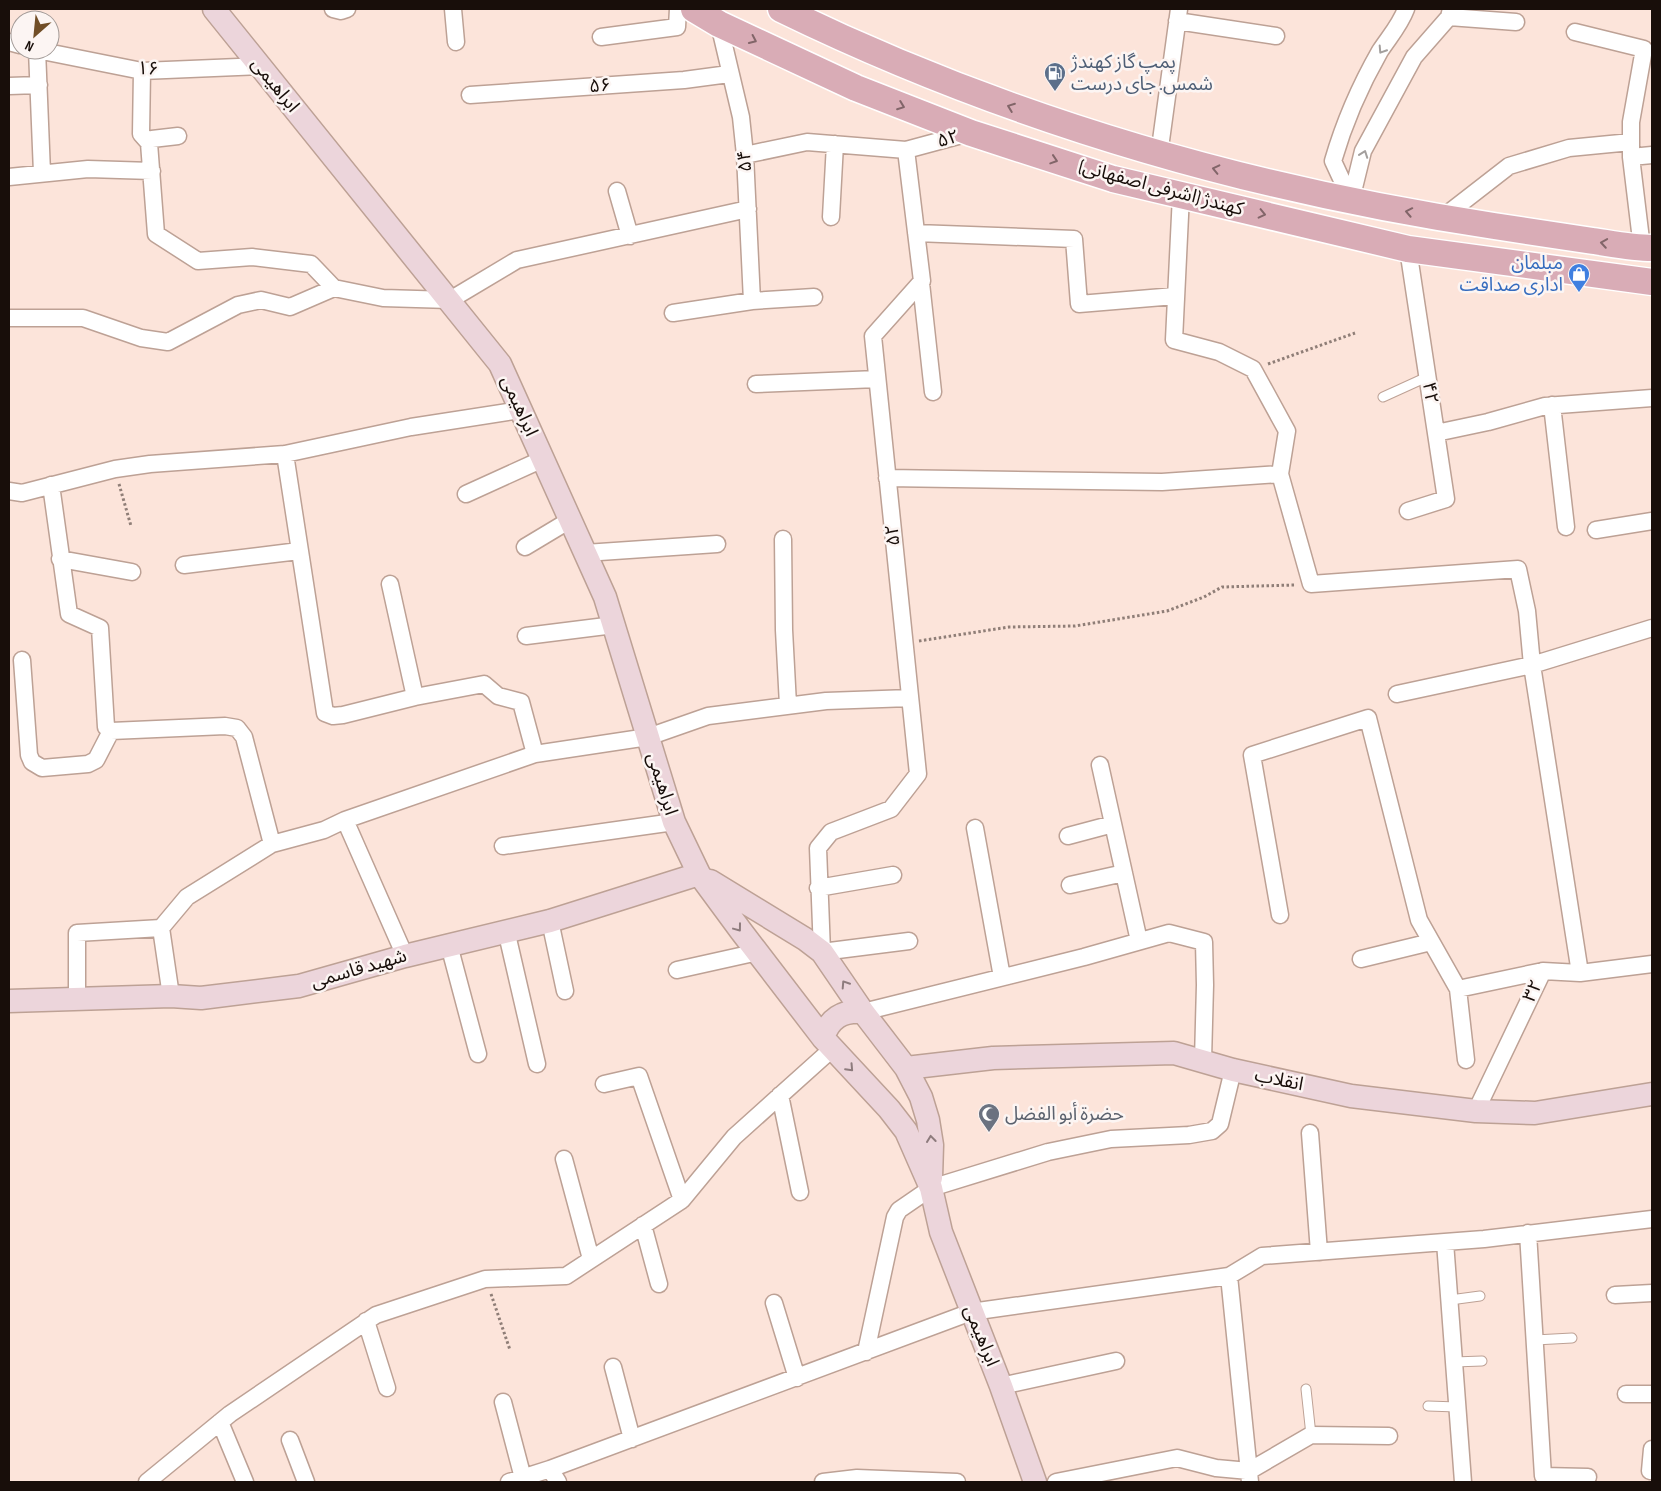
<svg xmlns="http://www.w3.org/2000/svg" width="1661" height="1491" viewBox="0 0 1661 1491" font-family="'Sofia Sans Condensed','Noto Sans Arabic',sans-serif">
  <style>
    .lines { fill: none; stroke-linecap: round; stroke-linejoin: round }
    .lane-casing { stroke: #bda195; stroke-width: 11 }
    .street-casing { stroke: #bda195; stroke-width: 19 }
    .secondary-casing { stroke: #bda195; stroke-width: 25 }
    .primary-casing { stroke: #fff; stroke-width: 29 }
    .path { stroke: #8f7e77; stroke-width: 3; stroke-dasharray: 2.5 2.5; stroke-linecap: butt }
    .lane { stroke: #fff; stroke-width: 9 }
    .street { stroke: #fff; stroke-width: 16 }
    .secondary { stroke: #ecd5db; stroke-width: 22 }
    .primary { stroke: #d9acb6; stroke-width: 26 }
    .oneway { stroke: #826569 }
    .oneway2 { stroke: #a39f9d }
    .oneway3 { stroke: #8d7b7d }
    .labels { text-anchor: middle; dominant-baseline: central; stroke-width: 5; stroke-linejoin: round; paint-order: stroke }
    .service-label { font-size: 19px; fill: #4e5e75; stroke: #fcf5f3; text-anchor: start }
    .street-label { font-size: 19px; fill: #180e0a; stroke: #fcf5f3 }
    .shop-label { font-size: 19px; fill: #366cbe; stroke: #fcf5f3; text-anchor: end }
    .worship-label { font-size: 19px; fill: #5b616d; stroke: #fcf5f3; text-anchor: start }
  </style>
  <rect width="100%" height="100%" fill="#fce4da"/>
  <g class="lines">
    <!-- lane casing -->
    <g class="lane-casing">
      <path id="lane" d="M1383,397l44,-20
        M1450,1300l30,-4
        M1535,1340l37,-2
        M1454,1362l28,-1
        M1306,1389l5,46
        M1428,1406l29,1"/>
    </g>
    <!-- street casing -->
    <g class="street-casing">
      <path id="street" d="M333,9l8,2 6,-2
        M453,9l3,33
        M1449,17l67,5
        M1177,21l99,15
        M719,24l22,93 4,38 7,146
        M1575,32l69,17 -13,73v35l11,91
        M601,37l76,-10 1,-18
        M9,42l11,3
        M37,50l105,21 118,-5
        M37,50l5,123
        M142,71l-1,63 8,9
        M9,86l30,-1
        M470,95l214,-15 45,-6
        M178,136l-26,3 -3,4 7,91 42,27 54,-4 59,7 23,24
        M745,155l62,-13 99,8
        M1159,155l20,-146
        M1631,157l21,-2
        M9,177l79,-8 64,2
        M617,191l13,45
        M1181,195l-7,145 45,12 34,17 34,62 -7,43 31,110 207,-15 9,42 5,54 48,308
        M1351,200l12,-49 51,-94 35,-40 2,-8
        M1351,200l-18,-39c11,-38 27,-75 47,-110 10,-15 20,-26 26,-42
        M831,217l4,-73
        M1442,218l67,-52 60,-18 62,-6
        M916,233l158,6 5,65 96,-8
        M1408,249l38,250 -38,12
        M921,283l12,109
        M673,313l79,-12 62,-4
        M9,318h74l58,20 27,4 70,-37 23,-5 29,7 44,-19 49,10 67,2 67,-40 231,-51
        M756,384l121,-5
        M1552,405l14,122
        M1436,433l52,-11 57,-16 107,-8
        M285,454l40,259 8,3 10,-1 72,-18 69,-13 14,12 23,6 14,52
        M887,478l275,4 118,-8
        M51,485l18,129 31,14 6,99 5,4 114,-5 12,2 7,9 28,107
        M9,491l13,2 93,-24 35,-5 135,-10 126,-27 109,-17
        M466,494l77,-35
        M1596,530l56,-9
        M783,539l1,91 4,75
        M525,547l45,-27
        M585,553l132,-9
        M60,559l72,13
        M184,565l115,-14
        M390,584l25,113
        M526,636l88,-11
        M22,660l7,95 3,7 10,6 46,-4 8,-4 15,-29
        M1397,694l135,-29 120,-37
        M1100,765l39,176
        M345,820l60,136
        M975,828l27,149
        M1068,836l45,-12
        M503,846l171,-24
        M1070,885l54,-12
        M818,888l75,-13
        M1280,915l-28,-160 116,-37 51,202 39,69 85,-18
        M550,921l15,70
        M506,930l31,134
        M909,941l-87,11 -4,-104 13,-16 60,-23 27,-35 -45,-438 49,-55 -16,-131 63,-17
        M449,945l29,109
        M1361,959l70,-17
        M677,970l81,-18
        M1458,989l8,71
        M171,996l-10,-68 26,-31 85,-53 52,-14 21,-10 190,-66 113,-17 60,-21 118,-15 84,-3
        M77,999v-66l84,-5
        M863,1012l221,-55 85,-24 35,9 1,43 -2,75
        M604,1084l35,-8 43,124
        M780,1095l20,97
        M1476,1111l67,-140 37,2 72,-9
        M1310,1133l9,119
        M564,1159l27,100
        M643,1225l16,59
        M1528,1233l15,243 45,1
        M1445,1242l18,240
        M1229,1276l21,206
        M1615,1295l37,-2
        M774,1303l23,75
        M366,1321l21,67
        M866,1352l29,-135 4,-7 32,-22 117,-36 63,-13 78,-4 23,-4 8,-7 13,-54
        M613,1367l19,72
        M1001,1386l115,-25
        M1626,1394h26
        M503,1402l20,76
        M220,1422l25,60
        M290,1440l16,42
        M550,1469l8,13
        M1650,1471l2,-22
        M147,1482l83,-68 146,-99 109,-36 81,-3 116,-76 52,-63 98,-88
        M509,1482l41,-13 421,-157 258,-36 33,-20 222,-17 168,-20
        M823,1482l34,-4 100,4
        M1056,1482l121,-24 39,10 33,3 62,-36 78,1"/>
    </g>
    <!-- secondary casing -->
    <g class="secondary-casing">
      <path id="secondary" d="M214,9l286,355 105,233 69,225 25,52 42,57 82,107 66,71 17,22 25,57 10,44 60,154 34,96
        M710,881l95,58 17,13 41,60 43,56 15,29 7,23 4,25 -1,33
        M9,1001l162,-5 30,2 98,-12 106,-30 145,-35 149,-47
        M823,1038c6,-19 19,-28 40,-26
        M906,1068l87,-10 181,-5 59,17 118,26 125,15 59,2 117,-19"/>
    </g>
    <!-- primary casing -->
    <g class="primary-casing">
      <path id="primary" d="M694,9l25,15 137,64 115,45 142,46 295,70 244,33
        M781,9c224,109 466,180 713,217 33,5 66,10 99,15 20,3 40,7 59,7"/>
    </g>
    <!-- path -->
    <path class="path" d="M1268,364l87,-31
      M119,484l12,42
      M919,641l90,-14 66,-1 92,-15 37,-14 18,-10 73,-2
      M491,1294l19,56"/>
    <!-- lane -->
    <use href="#lane" class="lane"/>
    <!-- street -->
    <use href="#street" class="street"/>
    <!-- secondary -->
    <use href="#secondary" class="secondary"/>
    <!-- primary -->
    <use href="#primary" class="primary"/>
  </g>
  <!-- one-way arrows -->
  <defs><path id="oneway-chevron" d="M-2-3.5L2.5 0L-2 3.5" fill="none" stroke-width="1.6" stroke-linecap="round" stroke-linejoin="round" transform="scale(1.25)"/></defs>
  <g class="oneway">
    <use href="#oneway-chevron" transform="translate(753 40) rotate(25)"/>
    <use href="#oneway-chevron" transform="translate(901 106) rotate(21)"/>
    <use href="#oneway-chevron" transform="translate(1011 107) rotate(-159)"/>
    <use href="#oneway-chevron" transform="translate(1054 160) rotate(18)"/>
    <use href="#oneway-chevron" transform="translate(1216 169) rotate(-167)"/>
    <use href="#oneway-chevron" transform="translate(1409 212) rotate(-169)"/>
    <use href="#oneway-chevron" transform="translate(1262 214) rotate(13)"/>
    <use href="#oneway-chevron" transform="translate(1604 243) rotate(-171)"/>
  </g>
  <g class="oneway2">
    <use href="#oneway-chevron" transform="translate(1382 50) rotate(123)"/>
    <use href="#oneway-chevron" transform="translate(1364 154) rotate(-70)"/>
  </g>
  <g class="oneway3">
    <use href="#oneway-chevron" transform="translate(738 928) rotate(53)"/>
    <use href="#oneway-chevron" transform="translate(845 984) rotate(-123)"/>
    <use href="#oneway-chevron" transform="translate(850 1068) rotate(47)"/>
    <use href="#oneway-chevron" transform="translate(931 1139) rotate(-97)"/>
  </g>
  <!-- icons -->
  <defs>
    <g id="fuel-pin" transform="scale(1.125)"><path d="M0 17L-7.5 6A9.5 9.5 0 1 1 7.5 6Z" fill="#5c6f8a" stroke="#fcf5f3"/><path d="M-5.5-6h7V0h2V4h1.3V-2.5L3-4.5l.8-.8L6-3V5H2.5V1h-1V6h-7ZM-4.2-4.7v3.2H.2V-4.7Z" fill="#fff"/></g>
    <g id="shop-pin" transform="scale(1.125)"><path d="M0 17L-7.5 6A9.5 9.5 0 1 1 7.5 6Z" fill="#3f7fe0" stroke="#fcf5f3"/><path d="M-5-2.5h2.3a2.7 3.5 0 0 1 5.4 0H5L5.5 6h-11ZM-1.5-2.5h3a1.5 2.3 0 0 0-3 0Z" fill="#fff"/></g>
    <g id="mosque-pin" transform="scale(1.125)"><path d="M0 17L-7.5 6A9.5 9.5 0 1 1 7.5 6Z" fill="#6b7280" stroke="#fcf5f3"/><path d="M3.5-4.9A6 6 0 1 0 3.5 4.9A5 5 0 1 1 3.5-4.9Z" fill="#fff"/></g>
  </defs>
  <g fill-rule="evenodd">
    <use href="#fuel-pin" x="1055" y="73"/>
    <use href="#shop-pin" x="1579" y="274"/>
    <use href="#mosque-pin" x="989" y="1114"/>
  </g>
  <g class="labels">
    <!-- service labels -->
    <g class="service-label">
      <text x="1071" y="62">پمپ گاز کهندژ<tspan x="1071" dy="22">شمس. جای درست</tspan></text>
    </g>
    <!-- street labels -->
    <g class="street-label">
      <text transform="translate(148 69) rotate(2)">۱۶</text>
      <text transform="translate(275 85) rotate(51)">ابراهیمی</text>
      <text transform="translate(600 86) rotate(-4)">۵۶</text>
      <text transform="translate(948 139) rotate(-15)">۵۲</text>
      <text transform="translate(745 161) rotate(-94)">۵۴</text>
      <text transform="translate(1161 188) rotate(15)">کهندژ (اشرفی اصفهانی)</text>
      <text transform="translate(1430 393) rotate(81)">۴۲</text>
      <text transform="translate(519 406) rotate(66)">ابراهیمی</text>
      <text transform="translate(893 535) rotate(-96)">۵۲</text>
      <text transform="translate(662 784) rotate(73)">ابراهیمی</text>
      <text transform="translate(359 969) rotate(-16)">شهید قاسمی</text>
      <text transform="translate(1533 991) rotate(-64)">۳۲</text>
      <text transform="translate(1279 1080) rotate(12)">انقلاب</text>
      <text transform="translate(981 1336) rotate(68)">ابراهیمی</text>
    </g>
    <!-- shop labels -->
    <g class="shop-label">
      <text x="1563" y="263">مبلمان<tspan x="1563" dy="22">اداری صداقت</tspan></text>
    </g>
    <!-- worship labels -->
    <g class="worship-label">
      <text x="1005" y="1114">حضرة أبو الفضل</text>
    </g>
  </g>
  <!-- border -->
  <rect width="1661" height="1491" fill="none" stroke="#180e0a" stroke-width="20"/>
  <!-- north arrow -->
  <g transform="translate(35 35) rotate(207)"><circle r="24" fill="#fcf5f3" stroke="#a19996"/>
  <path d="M0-4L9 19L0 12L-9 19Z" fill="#714e27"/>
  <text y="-8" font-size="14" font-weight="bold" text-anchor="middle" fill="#180e0a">N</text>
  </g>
</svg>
